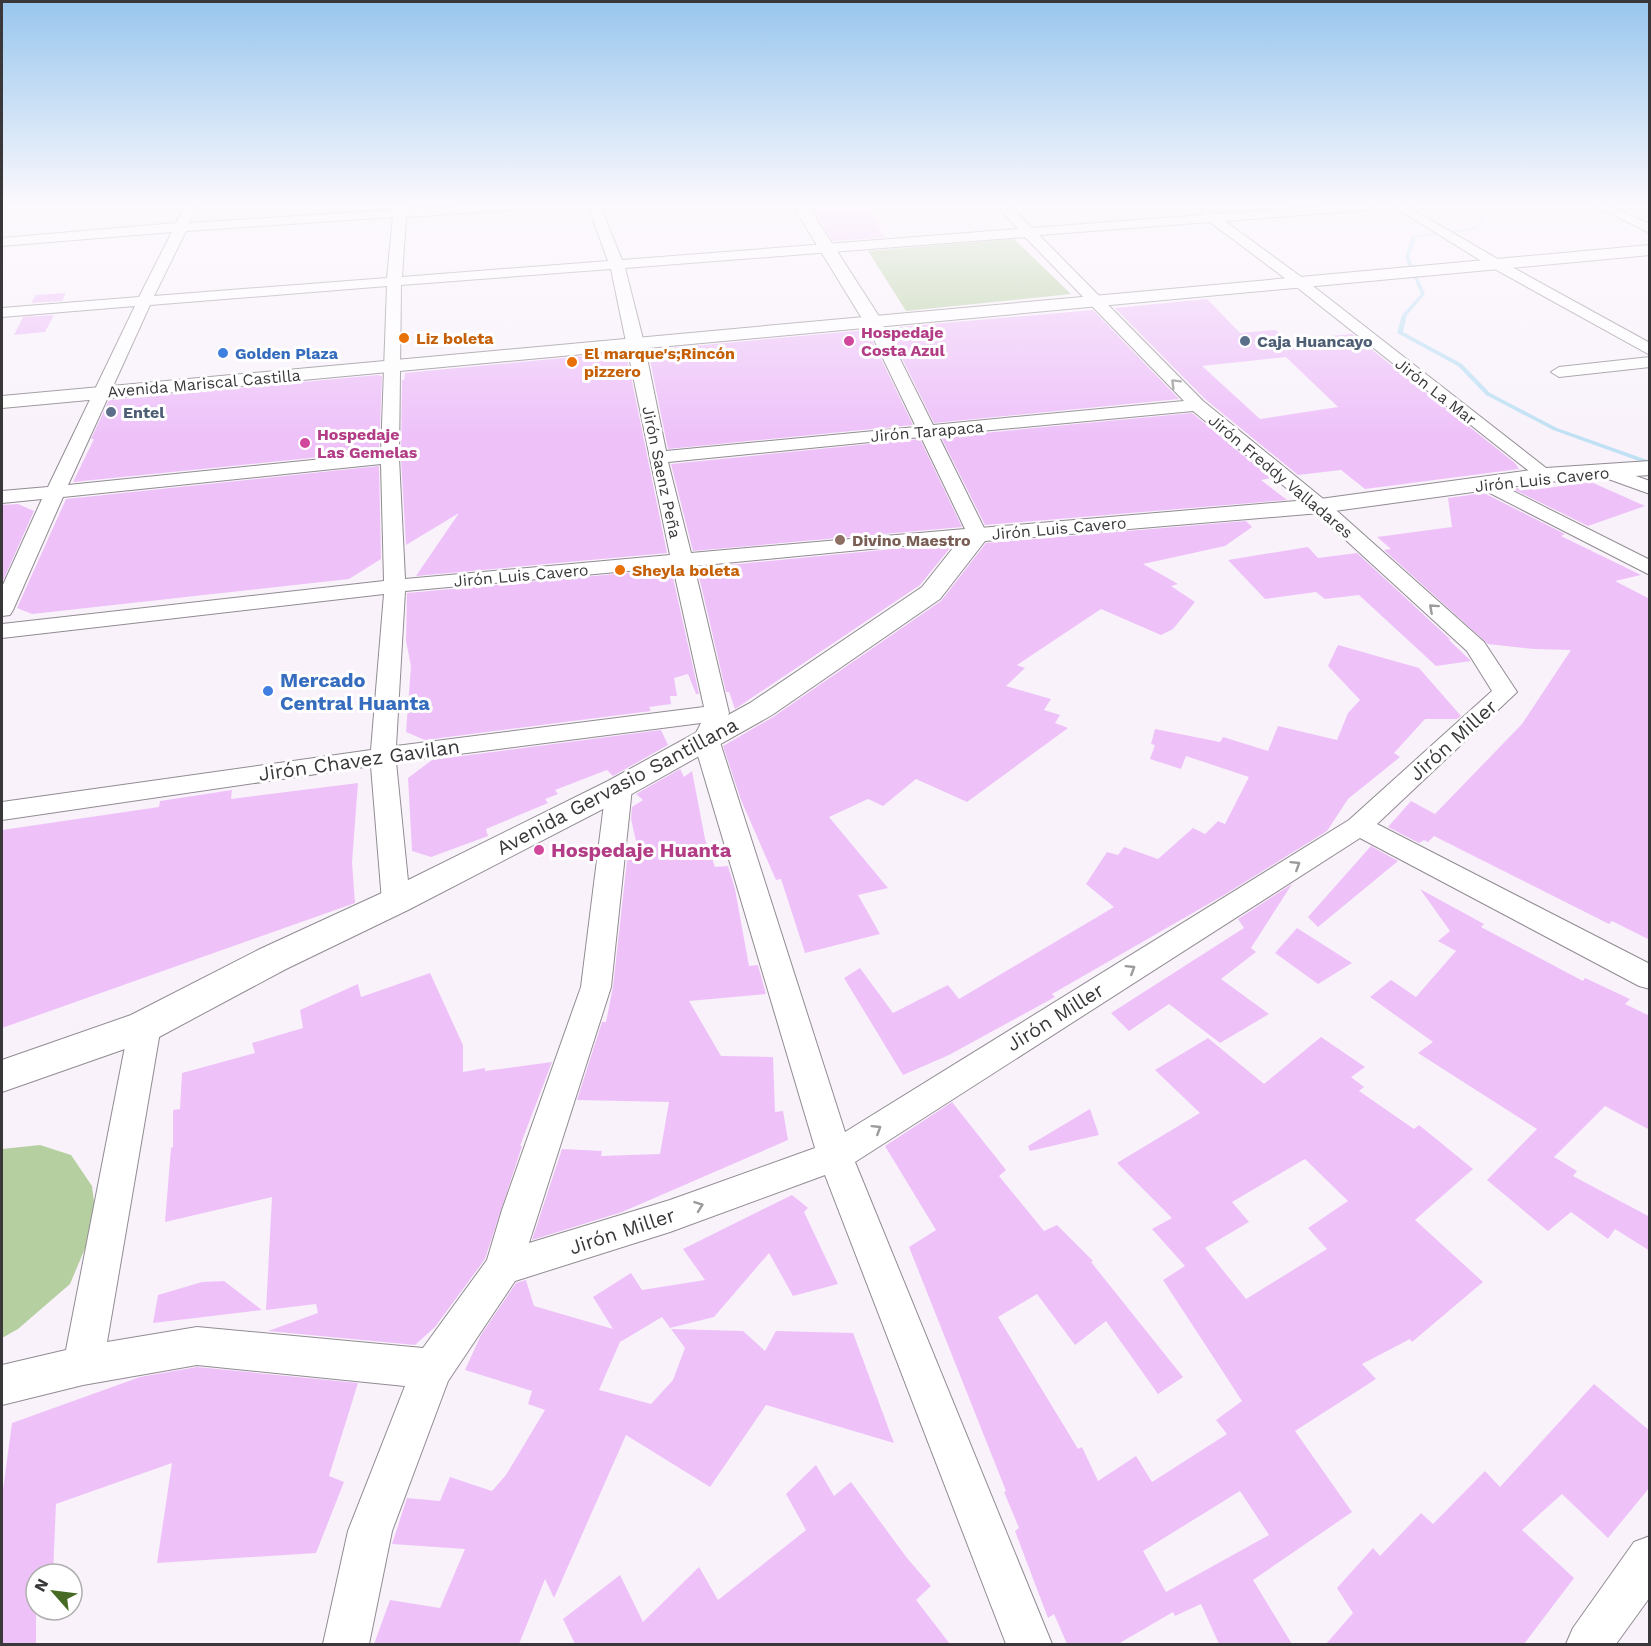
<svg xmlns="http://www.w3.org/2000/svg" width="1651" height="1646" font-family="'Work Sans',sans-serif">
  <rect width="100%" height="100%" fill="#f9f2fb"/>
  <!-- green -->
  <path fill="#b6cfa0" d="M1014 239 1071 294 906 311 868 251Z
    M40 1145 71 1155 92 1186 94 1202 89 1239 70 1284 18 1329 2 1338V1149Z"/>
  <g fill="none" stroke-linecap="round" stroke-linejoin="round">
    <!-- stream -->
    <path fill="#c0e1f4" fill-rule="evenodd" d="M1475 206H1479L1484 224 1473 230 1416 237 1409 257 1425 294 1407 315 1403 332 1462 364 1490 393 1557 428 1650 461V465L1553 430 1486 395 1458 366 1397 333 1402 315 1421 294 1405 257 1412 236 1472 228 1480 224Z"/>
  </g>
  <!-- building -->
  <path fill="#eec2f9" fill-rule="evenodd" d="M811 206H867L885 237 833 241Z
    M66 293 62 301 31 303 36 295Z
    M1207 299 1240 333 1276 330 1286 340 1352 334 1515 463 1519 469 1365 489 1341 470 1298 475 1205 399 1115 308ZM1286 357 1338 407 1260 419 1202 366Z
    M1093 310 1179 399 934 423 887 328Z
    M54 315 45 332 14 335 23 317Z
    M867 330 913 425 668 449 648 350Z
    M626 352 667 553 416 576 459 513 406 545 401 458 402 380H404L405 373Z
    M378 375 382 376 379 451 73 482 94 439H91L109 400Z
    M1192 413 1271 478 1261 480 1287 500 985 525 941 437Z
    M920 439 962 527 693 551 671 464Z
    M379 466 381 559 349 579 32 614 17 608 66 499Z
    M1591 482 1645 506 1588 526 1513 489 1531 486 1533 490Z
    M1484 493 1565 534 1561 536 1641 575 1615 581 1650 599V940L1612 921 1609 924 1434 836 1428 842 1424 840 1419 843 1388 827 1411 801 1435 814 1522 724 1571 650 1534 649 1488 644 1384 550 1391 549 1377 537 1452 527 1448 498Z
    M18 504 34 511 2 583V505Z
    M1246 521 1252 527 1225 546 1143 564 1178 584 1171 586 1195 602 1173 629 1161 635 1101 609 1017 665 1025 668 1006 686 1051 699 1044 710 1060 715 1055 723 1068 728 967 802 916 779 883 806 868 799 829 817 888 888 858 895 880 934 805 953 781 879 776 880 741 800 723 746 773 717 941 601 986 543Z
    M954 543 920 585 735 709 729 692H726L697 568Z
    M1308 547 1318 558 1357 553 1451 640 1448 639 1471 661 1436 666 1359 595 1325 599 1316 592 1265 599 1228 560Z
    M671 569 699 694H696L688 674 674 678 677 696H670L671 704 649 707 651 711 425 740 406 732 411 666 406 641 407 593Z
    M1338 645 1419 668 1461 716 1457 719H1425L1394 753 1400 757 1348 799 1327 831 1224 895 1052 994 1055 997 949 1055 903 1075 844 978 860 968 893 1013 948 985 959 999 1114 907 1086 884 1107 852 1118 855 1124 847 1158 859 1193 828 1205 834 1218 821 1225 824 1249 777 1186 756 1181 769 1150 759 1155 745 1151 744 1155 729 1220 742 1223 737 1268 751 1278 726 1337 740 1348 713 1360 700 1328 666Z
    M661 730 668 745 613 776 607 770 555 790 558 794 545 799 548 803 486 829 488 836 431 857 412 851 408 778 432 760Z
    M680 769 684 777 692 771 705 839 715 867 728 866 735 889 749 966 758 965 766 994 689 1001 721 1056 773 1057 775 1112 783 1111 788 1140 622 1212 532 1240 562 1149 602 1151 601 1156 660 1154 669 1102 577 1100 602 1022H606L613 987 628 851 638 850 631 819 632 807 643 800 636 794Z
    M358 783 352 862 355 903 2 1028V830L159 807 160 801 232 790 231 799Z
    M1371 846 1398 861 1318 927 1308 917Z
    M1292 884 1251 948 1256 952 1221 979 1269 1014 1220 1043 1169 1004 1129 1031 1111 1013 1244 928 1238 919Z
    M1420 889 1484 924 1481 927 1583 981 1585 978 1630 999 1625 1004 1650 1016V1130L1605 1106 1554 1157 1577 1171 1573 1176 1650 1217V1251L1615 1229 1608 1239 1571 1212 1548 1231 1487 1180 1537 1129 1418 1053 1433 1042 1370 997 1391 980 1416 997 1456 951 1438 941 1450 931Z
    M1297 928 1352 963 1318 984 1275 953Z
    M430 973 463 1045V1072L485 1068V1071L552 1062 520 1146H522L485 1259 435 1327 415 1345 268 1331 318 1313 316 1304 266 1310 272 1197 165 1222 171 1148 173 1147V1110L180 1109 182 1073 255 1053 252 1043 303 1028 300 1010 358 984 361 997Z
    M1321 1037 1365 1067 1351 1077 1364 1087 1359 1091 1414 1129 1419 1125 1473 1169 1415 1220 1483 1282 1412 1342 1410 1339 1362 1364 1376 1379 1295 1431 1352 1512 1253 1580 1292 1644H1219L1201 1604 1175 1616 1173 1612 1118 1644H1067L1054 1614 1048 1618 1015 1531 1019 1528 1004 1492 1006 1491 909 1247 936 1230 885 1146 952 1102 1006 1170 999 1176 1044 1231 1057 1225 1093 1261 1091 1262 1183 1377 1158 1394 1106 1321 1075 1345 1037 1294 998 1317 1078 1449 1082 1447 1098 1481 1136 1456 1152 1482 1227 1434 1216 1420 1242 1401 1163 1280 1185 1266 1152 1229 1172 1218 1117 1163 1200 1113 1155 1070 1208 1038 1264 1084ZM1305 1159 1348 1201 1308 1228 1327 1249 1246 1299 1205 1248 1249 1222 1232 1202ZM1240 1491 1269 1535 1166 1592 1143 1551Z
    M1090 1109 1099 1135 1030 1151 1028 1146Z
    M792 1195 808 1208 804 1212 838 1284 793 1296 769 1253 714 1317 670 1328 662 1317 620 1342 599 1390 651 1404 673 1380 685 1348 671 1329 743 1331 765 1351 776 1331 853 1333 894 1443 766 1405 710 1487 626 1435 554 1598 545 1579 519 1644H374L390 1600 440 1608 465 1549 392 1544 407 1498 440 1501 450 1477 492 1491 506 1475 545 1410 528 1404 532 1391 465 1370 481 1335 516 1283 526 1280 534 1306 613 1329 593 1297 631 1273 642 1290 705 1280 683 1249Z
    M224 1281 262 1310 153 1323 158 1295 202 1282Z
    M197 1367 358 1383 329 1476 344 1482 316 1553 157 1563 172 1463 56 1504 53 1574H36V1644H2V1497L12 1423 140 1377Z
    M1594 1384 1650 1431V1487L1608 1538 1562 1494 1522 1530 1574 1578 1524 1644H1326L1353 1613 1337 1588 1373 1548 1380 1556 1421 1513 1433 1524 1485 1471 1500 1487Z
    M816 1465 834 1496 851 1482 907 1558 931 1586 916 1600 950 1644H575L563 1619 620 1575 643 1622 699 1567 718 1600 806 1530 786 1494Z"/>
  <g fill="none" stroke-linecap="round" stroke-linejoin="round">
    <!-- street casing -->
    <g stroke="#918b92" stroke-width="2">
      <path id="street" d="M185 206H197L189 223 393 210 394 206H406V209L457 206H519L513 210 406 217 402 277 608 261 588 206H600L622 260 1018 229 997 206H1010L1032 228 1201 215 1203 211 1207 210 1215 214 1322 206H1374L1368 210 1225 221 1304 279 1555 475 1553 479H1539L1294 285 1210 222 1039 235 1203 401 1327 502 1484 642 1517 692 1377 824 1650 964V989L1639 986 1360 838 855 1162 1052 1644H1006L825 1175 670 1232 515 1281 448 1381 392 1531 369 1644H323L348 1531 405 1386 197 1365 83 1385 2 1405V1365L66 1350 129 1026 134 1017 145 1013 156 1017 161 1026 107 1342 197 1327 423 1348 487 1260 502 1210 581 987 606 788 610 782 619 780 628 782 632 788 611 987 529 1243 670 1200 815 1148 693 739 701 723 396 762 410 901 406 908 396 911 386 908 382 901 371 766 2 820V802L371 750 384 594 2 638V624L384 581 381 464 63 497 13 610 10 615 2 616V587L42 499 2 503V491L48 487 135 306 2 317V308L139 297 172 232 2 246V238L176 223ZM393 217 387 278 154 296 186 231ZM1025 237 1184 401 933 425 881 321 873 316 865 321 916 427 666 451 644 343 625 268ZM611 269 670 555 405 579 399 458 401 285ZM387 286 381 453 68 485 150 305ZM1193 411 1313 510 1467 651 1492 691 1349 820 845 1132 719 739 729 713 694 566 984 538 987 534 938 435ZM921 437 965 529 691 553 668 462ZM673 567 704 707 396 746 405 591Z
        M1393 206H1407L1501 261 1650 343V355L1491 267Z
        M1595 206H1611L1650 224V233Z
        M1650 357V367L1559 377 1551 372 1559 367Z
        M1607 466 1650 481V494L1600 476 1598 472 1600 468Z
        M1487 478 1650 560V575L1480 488 1477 484 1480 480Z
        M1650 1536V1597L1616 1644H1566L1573 1628 1634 1542Z"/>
    </g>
    <!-- secondary casing -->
    <g stroke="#918b92" stroke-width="2">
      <path id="secondary" d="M793 206H808L882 321 880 325H866Z
        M1650 461V475L1546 482 1320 513 985 541 940 599 772 715 630 795 408 910 286 969 159 1037 2 1092V1060L131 1015 260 949 384 892 608 781 750 703 922 587 968 529 1320 499 1546 468Z"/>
    </g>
    <!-- highway casing -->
    <g stroke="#918b92" stroke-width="2">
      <path id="highway" d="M1650 245V255L2 408V396Z"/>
    </g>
    <!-- street -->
    <use href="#street" fill="#fff" fill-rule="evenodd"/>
    <!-- secondary -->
    <use href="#secondary" fill="#fff" fill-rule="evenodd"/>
    <!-- highway -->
    <use href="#highway" fill="#fff" fill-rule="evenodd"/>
  </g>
  <!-- one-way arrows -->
  <defs><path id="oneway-chevron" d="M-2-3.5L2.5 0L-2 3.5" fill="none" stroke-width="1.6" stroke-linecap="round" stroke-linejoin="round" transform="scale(1.5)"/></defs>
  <g stroke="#9c9b9c">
    <use href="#oneway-chevron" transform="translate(1175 383) rotate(-135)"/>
    <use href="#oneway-chevron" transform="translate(1433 608) rotate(-138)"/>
    <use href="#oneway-chevron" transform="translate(1296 865) rotate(-32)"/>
    <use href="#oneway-chevron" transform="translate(1131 969) rotate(-32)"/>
    <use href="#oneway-chevron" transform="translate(877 1129) rotate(-32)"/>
    <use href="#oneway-chevron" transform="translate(699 1206) rotate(-20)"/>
  </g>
  <!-- sky -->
  <linearGradient id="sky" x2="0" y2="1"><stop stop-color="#98c6ed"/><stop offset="0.47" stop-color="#fcf9fd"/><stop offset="1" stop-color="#fcf9fd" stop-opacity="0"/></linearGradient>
  <rect width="1651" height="436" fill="url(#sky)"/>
  <!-- markers -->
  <g fill="#e8710a" stroke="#fff" stroke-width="2">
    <circle cx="404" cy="338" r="6"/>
    <circle cx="572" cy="362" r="6"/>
    <circle cx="620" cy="570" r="6"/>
  </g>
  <g fill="#d1479c" stroke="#fff" stroke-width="2">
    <circle cx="849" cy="341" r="6"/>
    <circle cx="305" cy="443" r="6"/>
    <circle cx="539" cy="850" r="6"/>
  </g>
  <g fill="#5c6f8a" stroke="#fff" stroke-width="2">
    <circle cx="1245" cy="341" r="6"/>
    <circle cx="111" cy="412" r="6"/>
  </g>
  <g fill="#3f7fe0" stroke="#fff" stroke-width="2">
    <circle cx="223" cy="353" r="6"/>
    <circle cx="268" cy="691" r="6"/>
  </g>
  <circle fill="#8d6e63" stroke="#fff" stroke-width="2" cx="840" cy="540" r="6"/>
  <g text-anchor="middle" stroke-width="6" stroke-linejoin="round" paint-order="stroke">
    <!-- far-hotel labels -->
    <g font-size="16" font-weight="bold" fill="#b23c85" stroke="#fff" text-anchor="start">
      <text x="861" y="338">Hospedaje<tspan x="861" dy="18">Costa Azul</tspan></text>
      <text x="317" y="440">Hospedaje<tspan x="317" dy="18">Las Gemelas</tspan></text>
    </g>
    <!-- far-food labels -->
    <g font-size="16" font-weight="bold" fill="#c56008" stroke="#fff" text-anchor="start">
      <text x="416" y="344">Liz boleta</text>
      <text x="584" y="359">El marque's;Rincón<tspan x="584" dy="18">pizzero</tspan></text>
      <text x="632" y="576">Sheyla boleta</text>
    </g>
    <!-- far-service labels -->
    <g font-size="16" font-weight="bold" fill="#4e5e75" stroke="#fff" text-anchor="start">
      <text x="1257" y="347">Caja Huancayo</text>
      <text x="123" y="418">Entel</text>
    </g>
    <!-- far-shop labels -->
    <g font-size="16" font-weight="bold" fill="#366cbe" stroke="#fff" text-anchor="start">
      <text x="235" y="359">Golden Plaza</text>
    </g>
    <!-- far-street labels -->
    <g font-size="16" fill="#39373a" stroke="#fff">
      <text transform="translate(204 383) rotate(-5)" y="6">Avenida Mariscal Castilla</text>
      <text transform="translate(1436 391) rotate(38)" y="6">Jirón La Mar</text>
      <text transform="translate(927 431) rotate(-5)" y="6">Jirón Tarapaca</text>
      <text transform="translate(662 472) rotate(78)" y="6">Jirón Saenz Peña</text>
      <text transform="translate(1281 476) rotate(40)" y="6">Jirón Freddy Valladares</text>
      <text transform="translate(1542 479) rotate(-6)" y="6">Jirón Luis Cavero</text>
      <text transform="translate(1059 528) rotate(-5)" y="6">Jirón Luis Cavero</text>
      <text transform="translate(521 575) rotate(-5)" y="6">Jirón Luis Cavero</text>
    </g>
    <!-- far-education labels -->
    <g font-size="16" font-weight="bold" fill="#785e54" stroke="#fff" text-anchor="start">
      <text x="852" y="546">Divino Maestro</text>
    </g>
    <!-- shop labels -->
    <g font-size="20" font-weight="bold" fill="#366cbe" stroke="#fff" text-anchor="start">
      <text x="280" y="687">Mercado<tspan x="280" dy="23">Central Huanta</tspan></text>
    </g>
    <!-- street labels -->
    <g font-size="20" fill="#39373a" stroke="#fff">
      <text transform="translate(1453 740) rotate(-42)" y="7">Jirón Miller</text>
      <text transform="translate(359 760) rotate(-8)" y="7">Jirón Chavez Gavilan</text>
      <text transform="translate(617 786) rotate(-28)" y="7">Avenida Gervasio Santillana</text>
      <text transform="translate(1055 1017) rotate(-32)" y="7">Jirón Miller</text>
      <text transform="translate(622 1231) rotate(-18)" y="7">Jirón Miller</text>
    </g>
    <!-- hotel labels -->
    <g font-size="20" font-weight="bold" fill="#b23c85" stroke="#fff" text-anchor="start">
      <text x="551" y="857">Hospedaje Huanta</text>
    </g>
  </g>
  <!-- border -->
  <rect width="1651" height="1646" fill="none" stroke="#39373a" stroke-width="6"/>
  <!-- north arrow -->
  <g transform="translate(54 1592) rotate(298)"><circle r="28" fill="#ffffff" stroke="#b0afb0" stroke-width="1.5"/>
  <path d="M0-4.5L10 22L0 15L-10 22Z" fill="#466a23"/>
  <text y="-9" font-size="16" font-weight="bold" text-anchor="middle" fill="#39373a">N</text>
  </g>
</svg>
